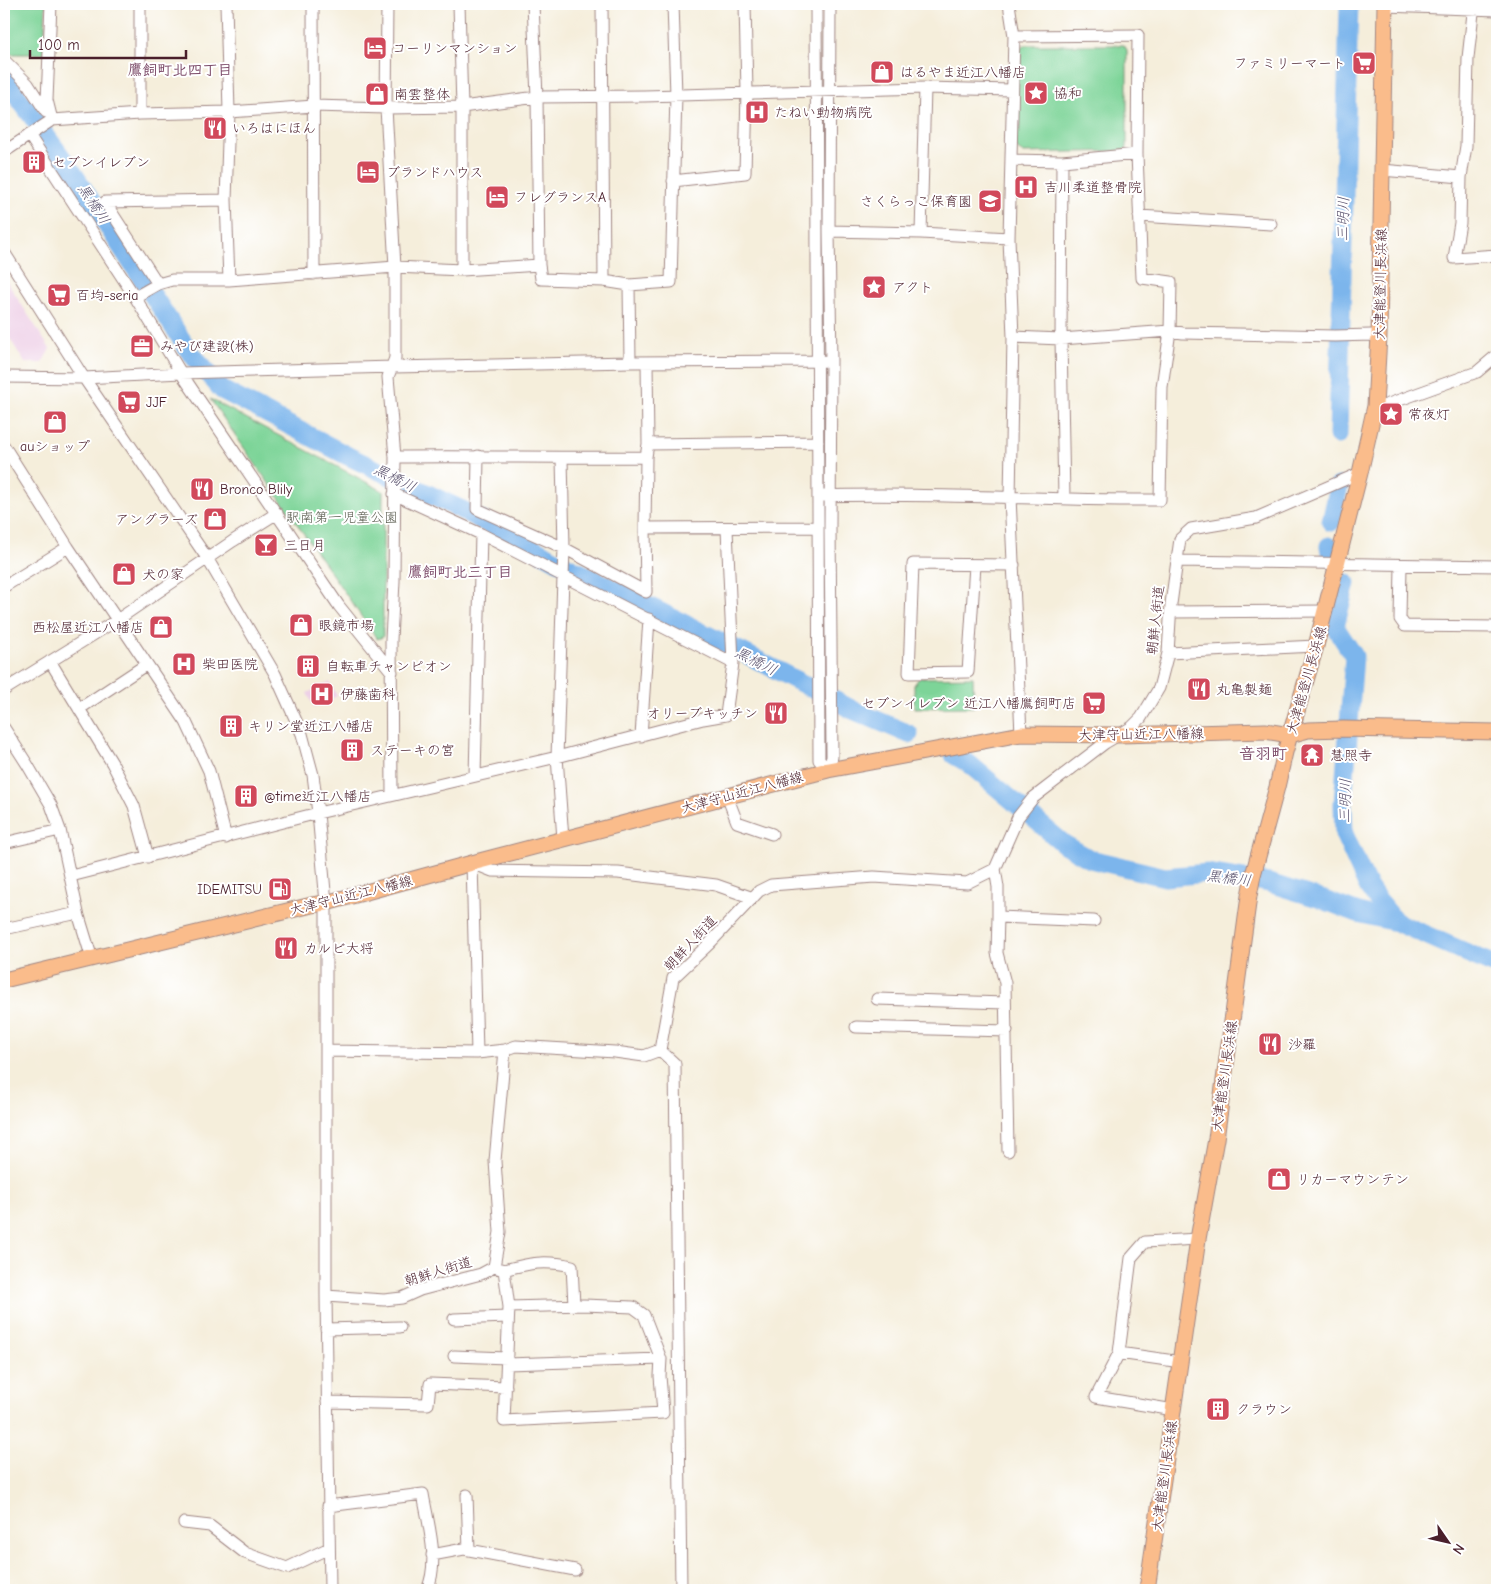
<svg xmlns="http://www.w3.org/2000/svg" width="1501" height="1594" font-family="'Comic Neue','Klee One',sans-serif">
  <rect width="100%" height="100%" fill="#fff"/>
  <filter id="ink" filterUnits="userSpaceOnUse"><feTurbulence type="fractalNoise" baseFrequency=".02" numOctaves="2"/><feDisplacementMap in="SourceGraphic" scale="10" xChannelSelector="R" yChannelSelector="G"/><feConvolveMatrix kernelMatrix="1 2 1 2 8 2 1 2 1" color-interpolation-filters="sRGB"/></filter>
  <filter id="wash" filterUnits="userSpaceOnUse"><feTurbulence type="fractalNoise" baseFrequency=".0096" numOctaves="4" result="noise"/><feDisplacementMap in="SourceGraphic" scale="20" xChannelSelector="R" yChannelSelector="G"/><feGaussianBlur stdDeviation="1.12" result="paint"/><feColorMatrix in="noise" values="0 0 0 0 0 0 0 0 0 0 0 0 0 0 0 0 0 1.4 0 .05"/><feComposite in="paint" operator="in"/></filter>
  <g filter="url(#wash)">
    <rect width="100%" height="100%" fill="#f5eedb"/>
    <!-- built -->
    <path fill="#eed0e7" d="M4 277 50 349 42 363H25L4 329Z
      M330 682 337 696 314 707 307 693Z"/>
    <!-- green -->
    <path fill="#7dd498" stroke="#647a62" d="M4 4H46L44 54H7L4 51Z
      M1025 45H1124L1127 50V148L1121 151 1023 153 1015 147 1016 50Z
      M210 399 383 491V637L377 639Z
      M973 677 974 707 914 708V685L919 678Z"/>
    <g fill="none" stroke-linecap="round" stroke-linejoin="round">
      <!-- river -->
      <path stroke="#7cb5ec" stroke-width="19" d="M4 78 71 170 189 351 222 390 348 456 460 509 571 568 740 651 853 710 909 734
        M1338 435 1349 4
        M1331 522 1339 486
        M1329 546 1331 557
        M1346 583 1335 627 1354 656 1343 804 1344 834 1367 885 1376 898 1396 922
        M954 755 968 763 1064 844 1090 859 1165 877 1208 873 1269 883 1321 899 1358 913 1396 922 1497 966"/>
    </g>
  </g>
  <g filter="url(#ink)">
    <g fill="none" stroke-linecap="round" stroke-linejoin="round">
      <!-- minor casing -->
      <g stroke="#a08683" stroke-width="13">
        <path id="minor" d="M51 4 47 100 52 120
          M140 4V114
          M226 4 229 112 226 200 229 280
          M313 4 314 274
          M387 4 386 108 395 267V358L388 377 395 457 394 581 391 640 392 795
          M459 4 462 107V270
          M533 4 537 97 539 265 541 279 604 281 629 285 671 282 676 95 673 4
          M602 4 604 281
          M816 4 819 760 828 770
          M1009 4 1014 36 1009 238 1013 337 1010 497 1021 734
          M1474 4 1468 58 1466 146 1461 177 1460 223 1454 258 1497 255
          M1385 6 1497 10
          M4 60 28 84 46 112
          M29 135 135 297 181 373 339 606 392 672
          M4 152 52 120 140 114 229 112 314 106 386 108 462 107 537 97 644 96 925 88 1012 90
          M1011 160 1062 161 1137 154
          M1062 161 1061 339 1064 498
          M1382 170 1461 177
          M673 181 745 173 747 92 745 4
          M1139 216 1271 224
          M829 231 921 233 1009 238
          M921 233 925 88
          M4 252 84 378 207 558 275 674 302 734 313 775 318 813 326 903V1296L330 1590
          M158 284 105 202 226 200
          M629 285 630 362
          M135 297 158 284 172 280H229L395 267 462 270 539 265
          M1013 337 1061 339 1170 331 1183 333 1335 336 1371 335 1379 336
          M4 377 84 378 181 373 393 367 630 362 831 361
          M1375 406H1383L1477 372 1497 355
          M648 444 818 442
          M4 446 68 547 186 722 209 771 226 838
          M478 456 477 509 564 548 646 592 645 528 646 457 648 444 647 362
          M395 457C479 456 562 458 646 457
          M562 458 564 548 557 757 563 839
          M394 494 481 534 733 663
          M818 496C932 492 1046 501 1160 500L1162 387 1170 331 1171 282 1142 278 1137 154 1138 35 1014 36
          M645 528 818 527
          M1177 561 1497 566
          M975 565 968 672 909 673 913 564 1014 565
          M1401 565 1400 619 1405 626 1497 627
          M5 586 68 547
          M1170 612 1325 611
          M1168 653 1316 646
          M50 661 112 763 134 806 148 857
          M4 690 117 620 233 541 277 513
          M79 709 147 664
          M4 728 27 764 51 805 60 830 78 913 92 959
          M641 736 649 619
          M828 770 832 757 830 528 831 361 829 231 830 4
          M475 776 481 534
          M727 796 737 822 772 834
          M4 843 60 830
          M995 869 998 887V917
          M71 876 318 813 557 757 703 719 726 715 733 663 727 529
          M4 929 78 913
          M877 999 1005 1003
          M856 1027 1007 1031
          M660 1050 675 1064 681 1590
          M326 1051 477 1053 505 1050
          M477 1053 472 863 492 871 618 873 716 885 753 898
          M1008 1151 1005 983 997 953 998 917 1094 921
          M494 1267 504 1270 509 1307 504 1421 663 1413 660 1376 661 1359 644 1315 633 1307 584 1305 509 1307
          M504 1270C530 1263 544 1260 572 1266L574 1305
          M326 1296 384 1300 402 1298 420 1290 481 1274 494 1267 500 1232 495 1161 505 1050 516 1046 615 1052 644 1056 660 1050 673 978 709 944 759 891 771 885 874 877 967 883 995 869 1018 817 1033 798 1105 743 1132 727 1141 718 1159 688 1168 653 1171 604 1180 539 1191 529 1256 518 1360 473
          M454 1319 508 1317
          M326 1329 400 1327
          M1119 1353 1181 1362
          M454 1356 507 1358
          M507 1364 661 1359
          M327 1402 428 1404 430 1384 506 1387
          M1174 1410 1096 1397 1119 1353 1131 1258 1145 1242 1198 1239
          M467 1495 469 1550
          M328 1506 423 1494C428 1524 440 1561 427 1590
          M184 1523 210 1526 245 1553 287 1568 329 1548
          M432 1555 464 1549 575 1570"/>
      </g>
      <!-- major casing -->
      <g stroke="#a08683" stroke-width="17">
        <path id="major" d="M4 980 312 905 326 903 472 863 828 770 1021 734 1120 735 1265 731 1290 735 1308 730 1343 729 1497 732
          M1147 1590 1198 1239 1216 1139 1249 896 1253 875 1277 787 1285 752 1316 646 1360 473 1375 406 1379 336 1385 4"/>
      </g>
      <!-- minor -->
      <use href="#minor" stroke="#fff" stroke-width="11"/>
      <!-- major -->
      <use href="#major" stroke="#fabc8b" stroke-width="15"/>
    </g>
  </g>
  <!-- icons -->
  <defs>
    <g id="hotel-square" transform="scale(1.25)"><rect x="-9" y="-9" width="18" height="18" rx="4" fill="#d1495b" stroke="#fff"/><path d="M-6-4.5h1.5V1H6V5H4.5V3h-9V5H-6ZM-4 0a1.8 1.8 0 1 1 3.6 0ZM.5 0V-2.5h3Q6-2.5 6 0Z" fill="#fff"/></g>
    <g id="supermarket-square" transform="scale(1.25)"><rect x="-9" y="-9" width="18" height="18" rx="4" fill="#d1495b" stroke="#fff"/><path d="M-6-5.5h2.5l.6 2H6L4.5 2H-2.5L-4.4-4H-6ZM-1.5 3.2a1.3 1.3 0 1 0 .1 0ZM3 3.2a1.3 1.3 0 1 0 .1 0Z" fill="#fff"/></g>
    <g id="shop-square" transform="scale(1.25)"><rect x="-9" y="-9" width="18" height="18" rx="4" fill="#d1495b" stroke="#fff"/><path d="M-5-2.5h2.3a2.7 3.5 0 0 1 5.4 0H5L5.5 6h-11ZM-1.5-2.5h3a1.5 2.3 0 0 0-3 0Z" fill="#fff"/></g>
    <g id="sight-square" transform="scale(1.25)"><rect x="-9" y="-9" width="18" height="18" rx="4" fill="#d1495b" stroke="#fff"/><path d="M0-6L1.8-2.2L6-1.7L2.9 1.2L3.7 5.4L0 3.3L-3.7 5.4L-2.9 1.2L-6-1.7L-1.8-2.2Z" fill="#fff"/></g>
    <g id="hospital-square" transform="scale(1.25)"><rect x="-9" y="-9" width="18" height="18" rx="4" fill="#d1495b" stroke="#fff"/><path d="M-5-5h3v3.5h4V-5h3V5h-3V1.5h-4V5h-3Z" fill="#fff"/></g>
    <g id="restaurant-square" transform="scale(1.25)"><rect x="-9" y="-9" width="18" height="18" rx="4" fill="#d1495b" stroke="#fff"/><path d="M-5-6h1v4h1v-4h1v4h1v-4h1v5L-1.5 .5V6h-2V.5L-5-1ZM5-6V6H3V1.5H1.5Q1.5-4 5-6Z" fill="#fff"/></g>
    <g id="building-square" transform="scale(1.25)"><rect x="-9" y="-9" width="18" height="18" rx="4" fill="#d1495b" stroke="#fff"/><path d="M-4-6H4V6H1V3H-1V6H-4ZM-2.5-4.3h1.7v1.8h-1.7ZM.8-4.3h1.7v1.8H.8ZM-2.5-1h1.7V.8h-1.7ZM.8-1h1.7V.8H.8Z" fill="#fff"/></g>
    <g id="school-square" transform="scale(1.25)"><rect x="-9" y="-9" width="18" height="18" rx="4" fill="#d1495b" stroke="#fff"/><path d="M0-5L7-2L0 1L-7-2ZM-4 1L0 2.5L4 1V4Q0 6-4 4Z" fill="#fff"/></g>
    <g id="office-square" transform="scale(1.25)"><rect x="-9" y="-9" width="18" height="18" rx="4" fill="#d1495b" stroke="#fff"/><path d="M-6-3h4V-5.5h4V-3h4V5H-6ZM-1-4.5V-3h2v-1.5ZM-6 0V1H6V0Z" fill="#fff"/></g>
    <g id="bar-square" transform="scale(1.25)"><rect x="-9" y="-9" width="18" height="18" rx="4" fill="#d1495b" stroke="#fff"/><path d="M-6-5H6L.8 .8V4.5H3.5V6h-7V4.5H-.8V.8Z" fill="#fff"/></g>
    <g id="temple-square" transform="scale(1.25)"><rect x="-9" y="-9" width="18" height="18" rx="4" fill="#d1495b" stroke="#fff"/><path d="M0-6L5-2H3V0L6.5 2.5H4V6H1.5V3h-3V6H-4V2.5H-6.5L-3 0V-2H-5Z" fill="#fff"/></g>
    <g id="fuel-square" transform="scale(1.25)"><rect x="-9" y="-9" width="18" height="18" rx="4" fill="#d1495b" stroke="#fff"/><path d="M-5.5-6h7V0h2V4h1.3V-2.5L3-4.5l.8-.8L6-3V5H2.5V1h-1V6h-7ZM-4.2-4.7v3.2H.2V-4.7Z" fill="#fff"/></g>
  </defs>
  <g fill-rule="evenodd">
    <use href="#hotel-square" x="375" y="48"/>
    <use href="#supermarket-square" x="1364" y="63"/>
    <use href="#shop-square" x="882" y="72"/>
    <use href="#sight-square" x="1036" y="93"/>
    <use href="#shop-square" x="377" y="94"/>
    <use href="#hospital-square" x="757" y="112"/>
    <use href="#restaurant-square" x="215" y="128"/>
    <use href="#building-square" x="34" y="162"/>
    <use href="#hotel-square" x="368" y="172"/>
    <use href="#hospital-square" x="1026" y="187"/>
    <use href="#hotel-square" x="497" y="197"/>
    <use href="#school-square" x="990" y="201"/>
    <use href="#sight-square" x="874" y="287"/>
    <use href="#supermarket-square" x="59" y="295"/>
    <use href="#office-square" x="142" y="346"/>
    <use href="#supermarket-square" x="129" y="402"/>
    <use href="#sight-square" x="1391" y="414"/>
    <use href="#shop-square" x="55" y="422"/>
    <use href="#restaurant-square" x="202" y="489"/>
    <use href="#shop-square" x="215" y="519"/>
    <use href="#bar-square" x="266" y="545"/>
    <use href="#shop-square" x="124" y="574"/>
    <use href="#shop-square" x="301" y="625"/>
    <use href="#shop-square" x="161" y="627"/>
    <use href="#hospital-square" x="184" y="664"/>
    <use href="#building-square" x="308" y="666"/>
    <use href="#restaurant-square" x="1199" y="689"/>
    <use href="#hospital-square" x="322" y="694"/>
    <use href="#supermarket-square" x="1094" y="703"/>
    <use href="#restaurant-square" x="776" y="713"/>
    <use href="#building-square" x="231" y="726"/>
    <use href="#building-square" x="352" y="750"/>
    <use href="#temple-square" x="1312" y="755"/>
    <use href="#building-square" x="246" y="796"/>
    <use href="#fuel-square" x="280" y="889"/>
    <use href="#restaurant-square" x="286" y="948"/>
    <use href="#restaurant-square" x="1270" y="1044"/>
    <use href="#shop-square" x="1279" y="1179"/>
    <use href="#building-square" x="1218" y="1409"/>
  </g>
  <g text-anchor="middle" stroke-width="4" stroke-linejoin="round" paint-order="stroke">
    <!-- poi labels -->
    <g font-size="14" fill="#4a1f2b" stroke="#fff" text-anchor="start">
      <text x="392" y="53">コーリンマンション</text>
      <text x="1346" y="68" text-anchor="end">ファミリーマート</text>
      <text x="900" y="77">はるやま近江八幡店</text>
      <text x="1054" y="98">協和</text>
      <text x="394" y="99">南雲整体</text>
      <text x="774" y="117">たねい動物病院</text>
      <text x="232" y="133">いろはにほん</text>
      <text x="52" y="167">セブンイレブン</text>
      <text x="386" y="177">ブランドハウス</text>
      <text x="1044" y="192">吉川柔道整骨院</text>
      <text x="514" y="202">フレグランスA</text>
      <text x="972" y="206" text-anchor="end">さくらっこ保育園</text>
      <text x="892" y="292">アクト</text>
      <text x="76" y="300">百均-seria</text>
      <text x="160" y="351">みやび建設(株)</text>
      <text x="146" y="407">JJF</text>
      <text x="1408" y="419">常夜灯</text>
      <text x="55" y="451" text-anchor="middle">auショップ</text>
      <text x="220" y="494">Bronco Blily</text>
      <text x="198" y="524" text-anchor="end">アングラーズ</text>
      <text x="284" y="550">三日月</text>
      <text x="142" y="579">犬の家</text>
      <text x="318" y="630">眼鏡市場</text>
      <text x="144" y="632" text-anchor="end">西松屋近江八幡店</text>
      <text x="202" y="669">柴田医院</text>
      <text x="326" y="671">自転車チャンピオン</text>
      <text x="1216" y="694">丸亀製麺</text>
      <text x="340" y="699">伊藤歯科</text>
      <text x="1076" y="708" text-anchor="end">セブンイレブン 近江八幡鷹飼町店</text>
      <text x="758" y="718" text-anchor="end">オリーブキッチン</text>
      <text x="248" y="731">キリン堂近江八幡店</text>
      <text x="370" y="755">ステーキの宮</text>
      <text x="1330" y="760">慧照寺</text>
      <text x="264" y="801">@time近江八幡店</text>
      <text x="262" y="894" text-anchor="end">IDEMITSU</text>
      <text x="304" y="953">カルビ大将</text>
      <text x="1288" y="1049">沙羅</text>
      <text x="1296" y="1184">リカーマウンテン</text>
      <text x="1236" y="1414">クラウン</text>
    </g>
    <!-- street labels -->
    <g font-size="14" fill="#4a1f2b" stroke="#fff">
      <text transform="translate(1380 284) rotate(-89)" y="5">大津能登川長浜線</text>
      <text transform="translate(1155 620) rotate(-84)" y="5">朝鮮人街道</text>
      <text transform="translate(1306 680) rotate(-74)" y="5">大津能登川長浜線</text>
      <text transform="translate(1141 734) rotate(-1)" y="5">大津守山近江八幡線</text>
      <text transform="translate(742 792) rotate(-15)" y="5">大津守山近江八幡線</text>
      <text transform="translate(351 895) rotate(-14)" y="5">大津守山近江八幡線</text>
      <text transform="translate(690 943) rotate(-47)" y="5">朝鮮人街道</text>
      <text transform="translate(1224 1076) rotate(-82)" y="5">大津能登川長浜線</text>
      <text transform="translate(438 1271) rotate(-17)" y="5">朝鮮人街道</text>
      <text transform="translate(1164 1476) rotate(-82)" y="5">大津能登川長浜線</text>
    </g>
    <!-- park labels -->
    <g font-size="14" fill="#5c5e51" stroke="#fff">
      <text x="342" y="522">駅南第一児童公園</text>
    </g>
    <!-- neighbourhood labels -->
    <g font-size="15" font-weight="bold" fill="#7d4c6a" stroke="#fff">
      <text x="180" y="75">鷹飼町北四丁目</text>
      <text x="460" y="577">鷹飼町北三丁目</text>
    </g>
    <!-- water labels -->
    <g font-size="15" font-style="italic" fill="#5c546f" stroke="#fff">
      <text transform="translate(94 204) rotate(57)" y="5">黒橋川</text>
      <text transform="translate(1343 219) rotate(-89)" y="5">三明川</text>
      <text transform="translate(395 478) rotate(27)" y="5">黒橋川</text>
      <text transform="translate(756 661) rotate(27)" y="5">黒橋川</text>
      <text transform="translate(1345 801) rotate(-89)" y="5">三明川</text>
      <text transform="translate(1229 878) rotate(7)" y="5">黒橋川</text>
    </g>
    <!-- quarter labels -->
    <g font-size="16" font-weight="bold" fill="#7d4c6a" stroke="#fff">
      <text x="1263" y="759">音羽町</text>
    </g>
  </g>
  <!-- margin -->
  <rect width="1501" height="1594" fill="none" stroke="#fff" stroke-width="20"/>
  <!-- north arrow -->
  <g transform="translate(1448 1542) rotate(124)" stroke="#ffffff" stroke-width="4" paint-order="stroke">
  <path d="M0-4L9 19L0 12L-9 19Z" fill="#4a1f2b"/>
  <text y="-8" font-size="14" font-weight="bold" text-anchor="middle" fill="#4a1f2b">N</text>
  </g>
  <!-- scale -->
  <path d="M30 50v8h156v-8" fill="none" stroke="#4a1f2b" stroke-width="2.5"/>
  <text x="38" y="50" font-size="15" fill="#4a1f2b" stroke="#ffffff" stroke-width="4" paint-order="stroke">100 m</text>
</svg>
